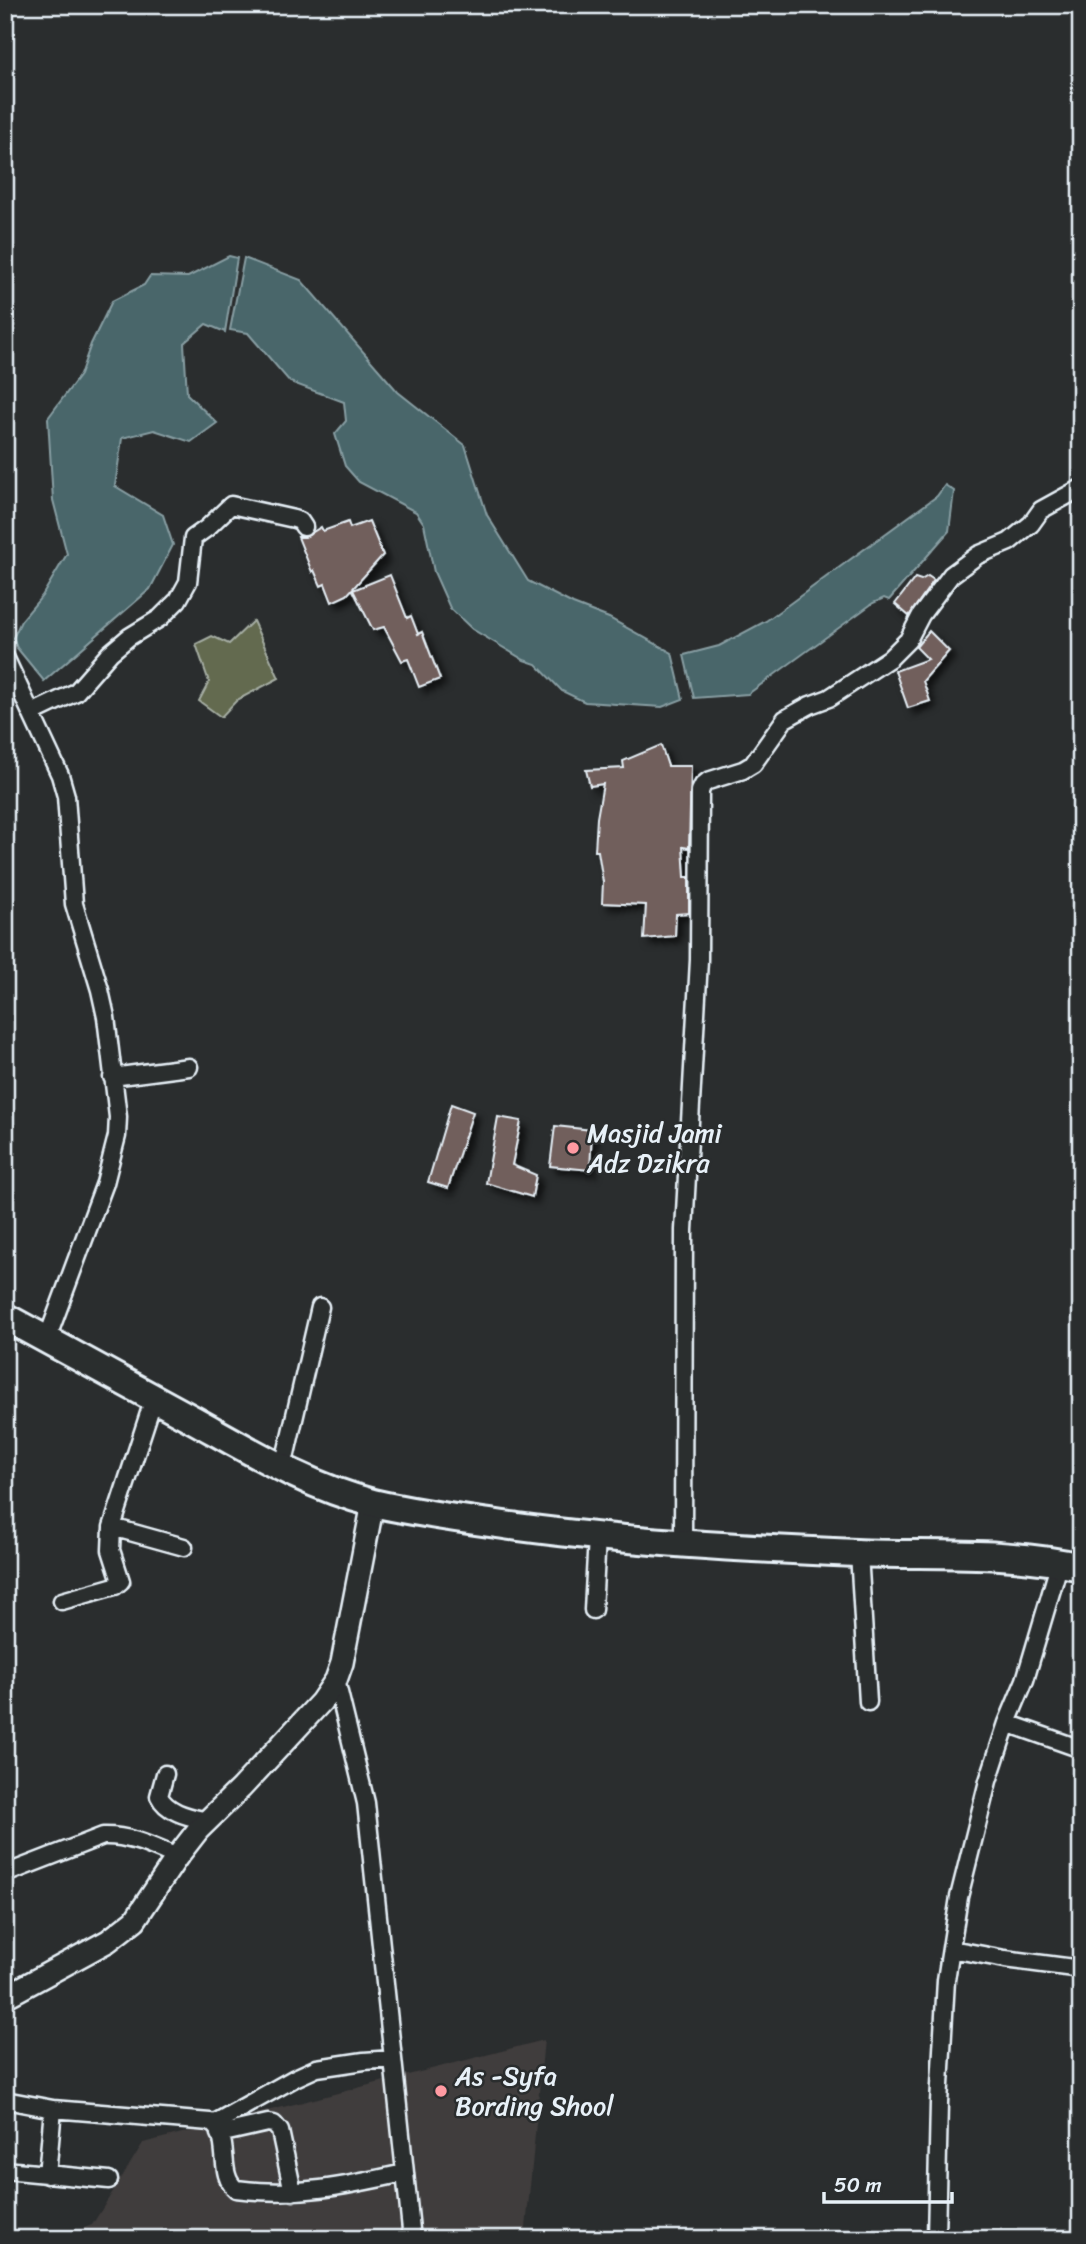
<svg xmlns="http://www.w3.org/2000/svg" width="1086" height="2244" font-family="Sriracha,sans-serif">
  <defs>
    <filter id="shadow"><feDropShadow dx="6" dy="6" stdDeviation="3.5" flood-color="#0009"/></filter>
  </defs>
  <rect width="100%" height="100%" fill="#2a2d2e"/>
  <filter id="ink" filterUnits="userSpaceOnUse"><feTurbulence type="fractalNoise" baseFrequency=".0143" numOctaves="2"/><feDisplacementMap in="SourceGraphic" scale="14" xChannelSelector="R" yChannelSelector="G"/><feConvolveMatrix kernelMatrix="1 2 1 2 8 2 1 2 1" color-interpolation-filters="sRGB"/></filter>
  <g filter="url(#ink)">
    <!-- built -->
    <path fill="#3f3c3c" d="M544 2040 525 2239H54L92 2225 143 2143Z"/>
    <!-- green -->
    <path fill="#636a50" stroke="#a6aea4" stroke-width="2" d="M253 621 279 678 237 700 221 717 199 701 209 682 196 644 212 636 229 644Z"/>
    <!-- water -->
    <path fill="#48666a" stroke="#889ea3" stroke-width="2" d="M229 256 237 258 225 332 206 324 184 343 187 394 217 423 191 442 154 430 122 438 115 486 163 515 173 545 150 589 44 681 17 648 13 638 21 621 42 596 67 554 53 500 48 418 80 375 91 344 112 301 144 285 150 276 188 277Z
      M244 258 301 280 398 392 465 445 487 515 528 581 573 604 609 618 672 653 683 699 662 707 585 702 562 691 536 664 524 660 472 629 450 608 434 572 424 524 416 512 359 482 345 466 335 434 346 421 344 402 290 382 248 333 230 330Z
      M945 485 954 491 949 531 889 600 884 598 873 603 748 694 694 698 684 655 719 646 766 621 937 496Z"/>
    <!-- building -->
    <path fill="#715e5b" stroke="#e8f1f8" stroke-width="2" filter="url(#shadow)" d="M369 521 383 555 347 595 332 602 325 584 321 586 314 570 312 572 298 537H305L321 527 323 531 348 522 350 528Z
      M390 575 407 618 411 616 418 634 422 632 440 679 419 687 408 659 402 661 384 627 373 630 353 590Z
      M928 576 934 580 909 616 895 604 915 578 921 580Z
      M929 631 949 651 923 681 930 701 908 708 895 671 928 659 916 647Z
      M661 745 668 766H691L689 848 683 847 685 877H689V913L676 914 675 936 644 939 646 905 602 903 603 882 598 851H595L597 818 603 784 590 786 586 770 624 768 623 761Z
      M451 1104 473 1112 448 1188 428 1182Z
      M498 1117 521 1121 512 1165 536 1175 532 1197 486 1183Z
      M555 1126 592 1130 590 1170 550 1166Z"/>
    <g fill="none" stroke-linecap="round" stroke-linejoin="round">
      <!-- minor casing -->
      <g stroke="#e8f1f8" stroke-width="21">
        <path id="minor" d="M5 657 60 775 66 796 74 904 100 990 106 1017 118 1117 117 1136 105 1183 47 1339
          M32 713 76 692 110 653 129 637 160 618 178 600 188 582 193 538 207 528 231 505 294 519 300 521 304 527
          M112 1077 189 1067
          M283 1467 320 1307
          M112 1527 184 1547
          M683 1545 684 1230 699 960 700 791 703 785 708 781 743 770 753 764 785 719 810 705 829 698 890 658 908 640 921 615 951 575 978 555 1009 542 1031 524 1041 510 1081 488
          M859 1553 868 1702
          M62 1601 115 1586 121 1581 111 1550 112 1527 154 1398
          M593 1610 597 1537
          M336 1680 366 1803 412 2239
          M1007 1723 1081 1749
          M165 1774 159 1796C167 1813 190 1817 207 1821
          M5 1874 103 1836C130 1835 153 1847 177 1857
          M951 1949 1005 1959 1081 1969
          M5 2100 53 2109 210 2122C233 2135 216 2174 236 2189 296 2197 346 2186 404 2173
          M213 2124 295 2078 317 2068 364 2061 393 2059
          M219 2134 268 2123 274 2124 280 2131 293 2192
          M5 2170 109 2180
          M47 2175 53 2109
          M936 2239 939 2103 946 1980 959 1897 988 1781 1007 1723 1025 1680 1060 1562"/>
      </g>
      <!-- tertiary casing -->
      <g stroke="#e8f1f8" stroke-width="26">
        <path id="tertiary" d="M5 1997 108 1941 135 1920 177 1857 198 1830 241 1788 321 1702 336 1680 342 1663 373 1503"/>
      </g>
      <!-- primary casing -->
      <g stroke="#e8f1f8" stroke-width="32">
        <path id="primary" d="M5 1317C68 1351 131 1385 194 1420 250 1451 309 1487 373 1503 420 1514 469 1520 518 1527 630 1542 742 1548 856 1553 931 1556 1006 1550 1081 1567"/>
      </g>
      <!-- minor -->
      <use href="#minor" stroke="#2a2d2e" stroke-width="16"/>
      <!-- tertiary -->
      <use href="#tertiary" stroke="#2a2d2e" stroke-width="21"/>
      <!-- primary -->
      <use href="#primary" stroke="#2a2d2e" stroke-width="26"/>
    </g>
  </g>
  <!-- markers -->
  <g fill="#ff9aa2" stroke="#2a2d2e" stroke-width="2.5">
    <circle cx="573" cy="1148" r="7"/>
    <circle cx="441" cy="2091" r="7"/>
  </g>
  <g text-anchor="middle" stroke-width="5" stroke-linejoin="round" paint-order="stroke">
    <!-- poi labels -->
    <g font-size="26" fill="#e8f1f8" stroke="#2a2d2e" text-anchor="start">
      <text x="587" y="1142">Masjid Jami<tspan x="587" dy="30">Adz Dzikra</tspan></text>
      <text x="455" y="2085">As -Syfa<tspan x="455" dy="30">Bording Shool</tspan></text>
    </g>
  </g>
  <!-- margin -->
  <rect width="1086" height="2244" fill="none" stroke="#2a2d2e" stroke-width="28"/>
  <rect x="14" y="14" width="1058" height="2216" fill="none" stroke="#e8f1f8" stroke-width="2.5" filter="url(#ink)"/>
  <!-- scale -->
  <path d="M824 2192v10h128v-10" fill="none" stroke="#e8f1f8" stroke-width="3.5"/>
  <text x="834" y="2192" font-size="21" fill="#e8f1f8" stroke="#2a2d2e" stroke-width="5" paint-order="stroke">50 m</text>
</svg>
